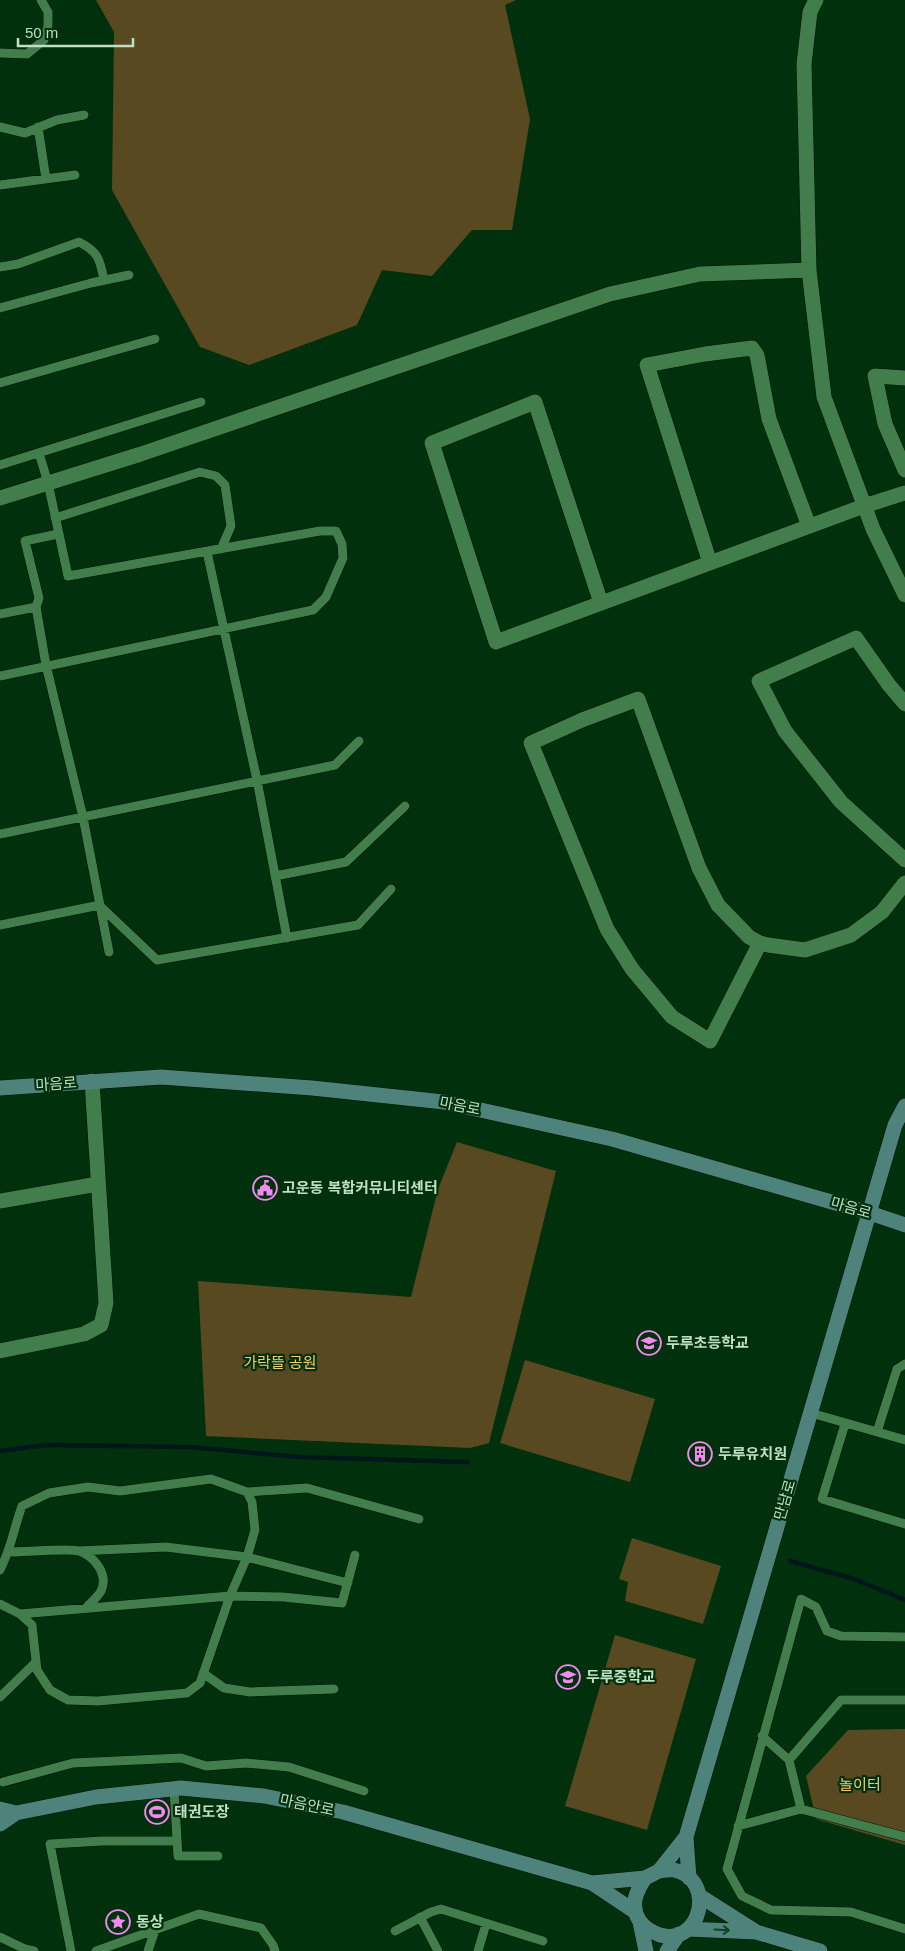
<svg xmlns="http://www.w3.org/2000/svg" width="905" height="1951" font-family="Helvetica,'Noto Sans KR',sans-serif">
  <rect width="100%" height="100%" fill="#00300c"/>
  <!-- green -->
  <path fill="#594920" d="M96 0H516L505 5 530 119 512 230H472L432 276 382 270 357 325 249 365 200 347 112 190 114 32Z
    M457 1142 556 1171 489 1443 470 1448 206 1436 198 1281 411 1297 438 1189Z
    M525 1360 655 1399 630 1482 500 1443Z
    M632 1538 721 1566 703 1624 625 1601 628 1582 619 1579Z
    M615 1635 696 1659 647 1830 565 1806Z
    M905 1729V1845L816 1819 806 1776 848 1730Z"/>
  <g fill="none" stroke-linecap="round" stroke-linejoin="round">
    <!-- stream -->
    <path stroke="#00161a" stroke-width="4.5" d="M0 1451 45 1445 189 1447 299 1457 468 1462
      M790 1561 854 1579 905 1600"/>
    <!-- lane casing -->
    <g stroke="#031405" stroke-width="10">
      <path id="lane" d="M0 53 27 54 44 40 48 26V12L41 0
        M0 127 25 133 57 120 84 115
        M38 127 46 179
        M0 185 75 175
        M0 267 18 264 79 242C99 252 100 260 104 280
        M0 308 91 283 129 275
        M0 383 155 339
        M0 465 201 402
        M55 518 200 472 216 476 225 485 231 526 221 549
        M58 534 25 541 39 598 36 607 46 665 83 817 109 952
        M207 552 257 780 287 938
        M0 614 36 607
        M0 676 313 610 326 597 343 558 342 544 336 531H320L68 576 48 483 39 453
        M0 834 335 765 359 741
        M275 876 346 862 405 806
        M100 906 157 960 358 925 391 889
        M0 925 100 905
        M811 1413 905 1440
        M845 1424 822 1499 905 1524
        M877 1432 897 1369 905 1364
        M78 1551 166 1547 247 1557 348 1583
        M9 1552C23 1552 69 1548 79 1551 94 1556 109 1574 101 1591 98 1597 90 1603 86 1608
        M0 1570C11 1549 14 1528 22 1506L49 1493 88 1487 120 1491 211 1479 247 1492 307 1488 419 1519
        M0 1604 20 1614 32 1625 37 1670 50 1690 68 1700 98 1701 187 1693 200 1683 230 1596 247 1557 255 1530 252 1502 247 1492
        M20 1614 230 1596 283 1597 342 1603 355 1555
        M905 1637 841 1636 827 1631 816 1607 801 1599 727 1869 742 1896 771 1910 851 1912 905 1929
        M203 1673 224 1688 250 1692 334 1689
        M0 1697 36 1662
        M762 1736 789 1760 801 1809
        M789 1760 841 1700H905
        M3 1782 73 1763 181 1758 206 1766 246 1763 289 1767 364 1791
        M174 1789 178 1856H218
        M738 1826 801 1809 905 1837
        M420 1917 438 1951
        M395 1931 431 1912 441 1909 543 1941
        M0 1937 25 1949 34 1951
        M71 1951 50 1844 103 1841H177
        M96 1951 199 1914 261 1928 273 1945 275 1951
        M148 1951 155 1930
        M478 1951 486 1924"/>
    </g>
    <!-- street casing -->
    <g stroke="#031405" stroke-width="16">
      <path id="street" d="M809 270 804 64 810 12 816 0
        M905 378 875 376 885 424 905 470
        M0 498 141 454 610 294 700 274 809 270 824 397 873 529 905 595
        M710 563 647 365 705 354 752 348 757 355 769 419 809 526
        M601 603 535 402 432 443 496 642 864 506 905 493
        M905 704 889 685 856 638 759 681 785 731 841 802 905 860
        M760 943 710 1041 672 1017 632 969 607 929 531 743 582 720 638 699 699 868 718 905 749 937 760 943 768 945 805 950 851 935 882 912 905 883
        M0 1201 98 1184
        M0 1351 84 1334 101 1325 106 1303 92 1081"/>
    </g>
    <!-- secondary casing -->
    <g stroke="#031405" stroke-width="16">
      <path id="secondary" d="M0 1088 161 1077 312 1088 444 1102 612 1139 870 1213 905 1225
        M0 1809 16 1813 96 1797 181 1788 264 1796 343 1812 592 1883 634 1911
        M0 1824 16 1813
        M645 1878C636 1892 630 1905 639 1920 644 1928 652 1932 660 1935 701 1947 717 1879 674 1870 669 1869 663 1871 659 1871
        M689 1878 686 1837 895 1125 905 1106
        M592 1883 645 1878 659 1871 686 1837
        M700 1896 755 1931
        M640 1922 646 1951
        M688 1929 756 1932 820 1951
        M667 1951 679 1934"/>
    </g>
    <!-- lane -->
    <use href="#lane" stroke="#417e4b" stroke-width="9"/>
    <!-- street -->
    <use href="#street" stroke="#417e4b" stroke-width="15"/>
    <!-- secondary -->
    <use href="#secondary" stroke="#4e837c" stroke-width="15"/>
  </g>
  <!-- one-way arrows -->
  <defs><path id="oneway-shaft" d="M-6 0H5M1.5-3L5.5 0L1.5 3" fill="none" stroke-width="1.6" stroke-linecap="round" stroke-linejoin="round" transform="scale(1.25)"/></defs>
  <use stroke="#104122" href="#oneway-shaft" transform="translate(722 1930) rotate(3)"/>
  <!-- icons -->
  <defs>
    <g id="civic-ring" transform="scale(1.25)"><circle r="9.5" fill="#00300c" stroke="#f389f1" stroke-width="1.5"/><path d="M-.6-6.5H3V-4.5H.6V-3L4-1V1h2V6H-6V1h2V-1L-.6-3ZM-1.2 2.5V6h2.4V2.5Z" fill="#f389f1"/></g>
    <g id="school-ring" transform="scale(1.25)"><circle r="9.5" fill="#00300c" stroke="#f389f1" stroke-width="1.5"/><path d="M0-5L7-2L0 1L-7-2ZM-4 1L0 2.5L4 1V4Q0 6-4 4Z" fill="#f389f1"/></g>
    <g id="building-ring" transform="scale(1.25)"><circle r="9.5" fill="#00300c" stroke="#f389f1" stroke-width="1.5"/><path d="M-4-6H4V6H1V3H-1V6H-4ZM-2.5-4.3h1.7v1.8h-1.7ZM.8-4.3h1.7v1.8H.8ZM-2.5-1h1.7V.8h-1.7ZM.8-1h1.7V.8H.8Z" fill="#f389f1"/></g>
    <g id="stadium-ring" transform="scale(1.25)"><circle r="9.5" fill="#00300c" stroke="#f389f1" stroke-width="1.5"/><path d="M0-5a6.5 5 0 1 0 0 10a6.5 5 0 1 0 0-10ZM-3.5-1.8h7v3.6h-7Z" fill="#f389f1"/></g>
    <g id="sight-ring" transform="scale(1.25)"><circle r="9.5" fill="#00300c" stroke="#f389f1" stroke-width="1.5"/><path d="M0-6L1.8-2.2L6-1.7L2.9 1.2L3.7 5.4L0 3.3L-3.7 5.4L-2.9 1.2L-6-1.7L-1.8-2.2Z" fill="#f389f1"/></g>
  </defs>
  <g fill-rule="evenodd">
    <use href="#civic-ring" x="265" y="1188"/>
    <use href="#school-ring" x="649" y="1343"/>
    <use href="#building-ring" x="700" y="1454"/>
    <use href="#school-ring" x="568" y="1677"/>
    <use href="#stadium-ring" x="157" y="1812"/>
    <use href="#sight-ring" x="118" y="1922"/>
  </g>
  <g text-anchor="middle" stroke-width="4.5" stroke-linejoin="round" paint-order="stroke">
    <!-- street labels -->
    <g font-size="15" fill="#c0dfc3" stroke="#00300c">
      <text transform="translate(56 1084) rotate(-4)" y="5">마음로</text>
      <text transform="translate(460 1106) rotate(11)" y="5">마음로</text>
      <text transform="translate(851 1208) rotate(16)" y="5">마음로</text>
      <text transform="translate(785 1500) rotate(-74)" y="5">만남로</text>
      <text transform="translate(307 1805) rotate(12)" y="5">마음안로</text>
    </g>
    <!-- poi labels -->
    <g font-size="15" font-weight="bold" fill="#c0dfc3" stroke="#00300c" text-anchor="start">
      <text x="282" y="1193">고운동 복합커뮤니티센터</text>
      <text x="666" y="1348">두루초등학교</text>
      <text x="718" y="1459">두루유치원</text>
      <text x="586" y="1682">두루중학교</text>
      <text x="174" y="1817">태권도장</text>
      <text x="136" y="1927">동상</text>
    </g>
    <!-- park labels -->
    <g font-size="15" fill="#f1cc72" stroke="#00300c">
      <text x="280" y="1368">가락뜰 공원</text>
      <text x="860" y="1790">놀이터</text>
    </g>
  </g>
  <!-- scale -->
  <path d="M18 38v8h115v-8" fill="none" stroke="#c0dfc3" stroke-width="2.5"/>
  <text x="25" y="38" font-size="15" fill="#c0dfc3" stroke="#00300c" stroke-width="4" paint-order="stroke">50 m</text>
</svg>
